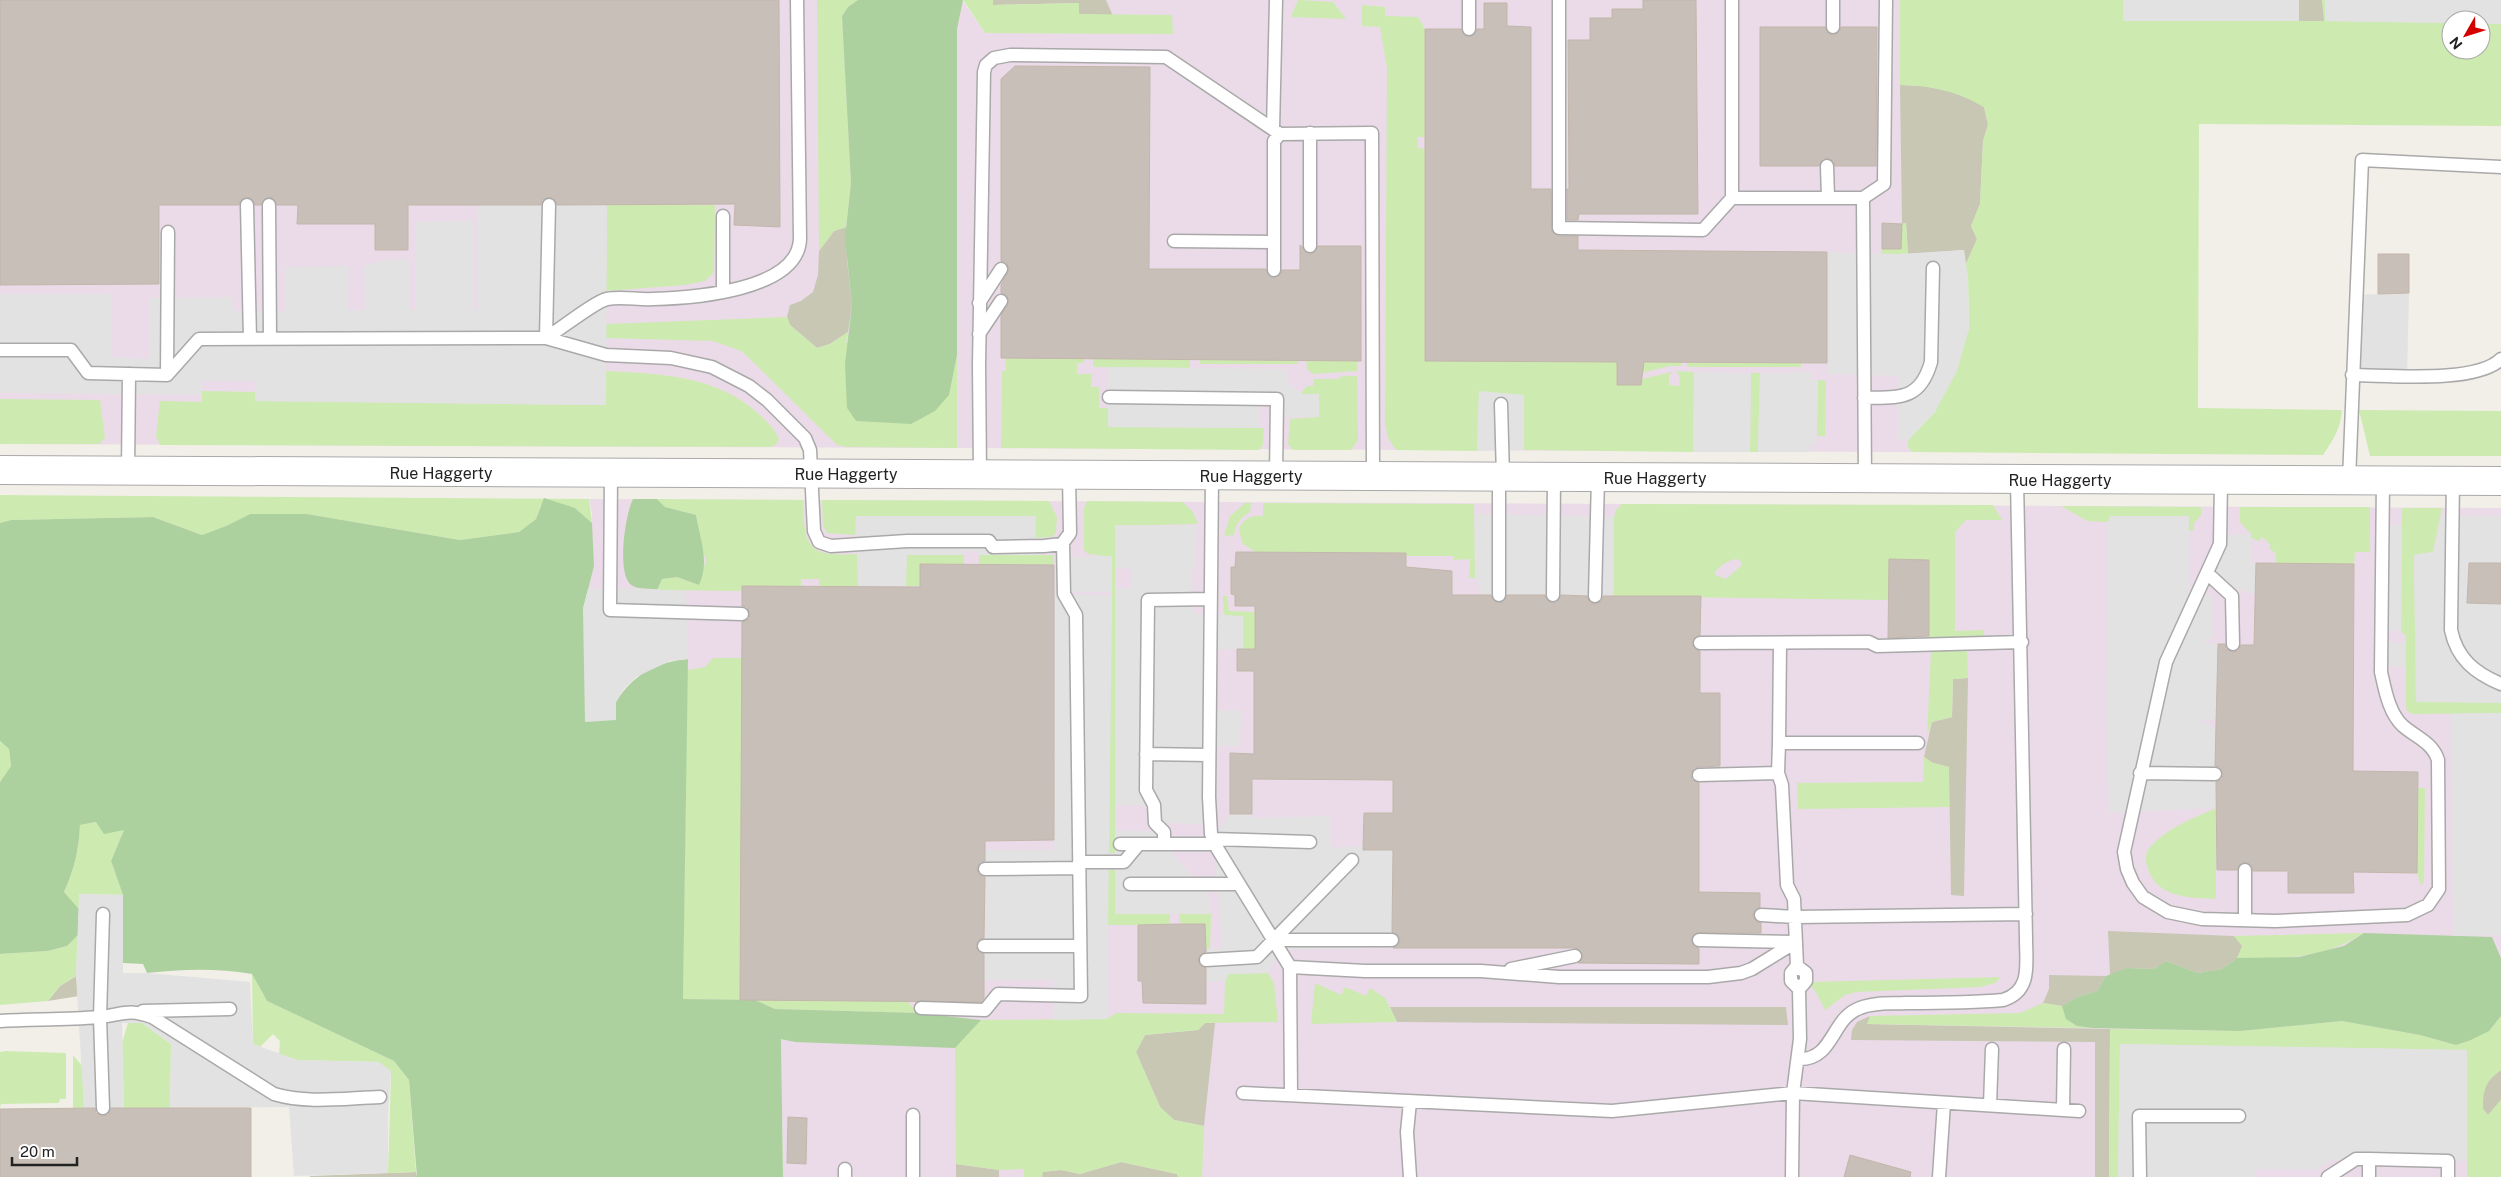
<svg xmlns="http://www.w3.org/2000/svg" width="2501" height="1177" font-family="'Public Sans',sans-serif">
  <rect width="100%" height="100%" fill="#f2efe9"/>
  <!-- industrial -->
  <path fill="#ebdbe8" d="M0 0H962L985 33 1113 16 1079 14 993 0H2501V24H2481V20H2451V23L2123 21 1977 239 1907 446 1912 452 0 444Z
    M589 499 2501 508V1177H783L781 1039 683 999 688 659 583 652 592 514Z"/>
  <!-- construction -->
  <path fill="#c7c7b4" d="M993 0H1106L1113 16 1079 14V3L993 5Z
    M2299 0H2322L2325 21H2299Z
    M1900 85 1926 86 1961 94 1984 107 1988 125 1983 141 1980 204 1971 226 1977 239 1965 266 1964 250 1908 254 1906 223 1902 224Z
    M846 227 847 260 852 305 848 332 830 344 817 348 790 325 787 317 790 305 801 301 813 292 818 275 819 251 834 231Z
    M1968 678 1964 896 1951 895 1949 767 1933 763 1924 757 1932 722 1952 717 1953 679Z
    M2108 931 2234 936 2243 946 2237 958 2222 969 2198 973 2166 961 2154 969 2127 968 2110 975Z
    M2049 975 2106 976 2097 991 2077 997 2062 1006 2043 1003 2049 989Z
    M76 976 79 996 48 1001 60 986Z
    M1390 1007H1786L1788 1025 1397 1022Z
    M1870 1016 1868 1024 2110 1029 2109 1177H2095V1042L1851 1040 1852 1030 1857 1022Z
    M1205 1023H1215L1204 1126 1174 1120 1160 1107 1136 1052 1145 1035 1198 1030Z
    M2501 1070V1100L2488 1115 2483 1109V1094L2488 1080Z
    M1121 1162 1177 1174 1178 1177H1042V1172L1061 1170 1080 1174Z
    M956 1164 999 1170V1177H956Z
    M416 1172 417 1177H310V1176Z"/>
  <!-- grass -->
  <path fill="#cdebb0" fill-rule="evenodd" d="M817 0H858L848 7 842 16 851 183 846 227 834 231 819 251Z
    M963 0H993V5L1079 3V14L1172 15 1173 34 985 33Z
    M1298 0 1333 2 1346 19 1291 17Z
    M1900 0H2123V21H2324L2322 0H2325V21L2451 23V50H2481V24H2501V126L2199 124 2198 408 2342 410C2341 428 2333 440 2323 455L1912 452 1907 446 1909 439 1935 412 1969 329 1968 278 1965 266 1977 239 1971 226 1980 204 1983 141 1988 125 1984 107C1956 91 1933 86 1900 85Z
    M1362 5 1385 7V16L1418 17 1425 29V137H1418V148L1425 149V360L1682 362 1681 366H1669L1642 373 1617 367V384L1641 385 1642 379 1672 372V374H1669V385L1680 386 1679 375 1676 371 1694 372 1693 452 1524 450V395L1479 392 1477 451 1396 450 1388 438 1385 423 1387 68 1380 27 1362 26Z
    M607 205H715L714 272 705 281 685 285 606 291Z
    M1906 223 1908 254H1881L1882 249H1901L1902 224Z
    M787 317 790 325 817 348 830 344 848 332 846 342 949 395 957 355V448L846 447 837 445 750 359 741 351 713 341 606 338V324Z
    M1005 358 1084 359V363H1077V374H1092L1091 387H1099V408H1108V427L1264 428 1263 445 1259 450 1001 448 1002 371H1006Z
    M1093 359H1190V368L1093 367Z
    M1200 359 1298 360V364H1200Z
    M1306 360 1357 361V371L1313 374 1307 369Z
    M1687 362 1801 363V367H1687Z
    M606 371C661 374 717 375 760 415 767 422 775 429 779 439 776 446 773 447 766 447L160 445 156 436 160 401 202 402V391L255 392 256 401 606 405Z
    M1751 373H1760L1758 452H1750Z
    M1343 376H1357L1358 440 1351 450H1293L1288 444 1290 419 1319 417 1301 393 1307 386H1313L1314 379H1338Z
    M1818 380 1826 381 1825 436H1817Z
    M0 399 100 400 105 438 99 444H0Z
    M2359 410 2501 411V456H2370Z
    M0 495 589 499 592 523 575 508 541 505 536 519 519 532 460 540 307 514H250L226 526 202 535 153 517 11 520 0 523Z
    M657 499 803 500C804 547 807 557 857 554L858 586H819V579H801V586H742V591L657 590 662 579 677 577 699 585 706 560 700 543 696 515 665 507Z
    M822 500 1049 501 1057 517 1056 533 1052 537 1035 538V516H856L855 535 827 533 823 525Z
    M1087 501 1183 502 1193 512 1198 524 1115 526V853H1109L1112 557 1088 554 1084 550V508Z
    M1245 503H1251L1250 512C1240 518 1236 523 1234 535L1224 536 1230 516Z
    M1263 503 1474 504 1475 578H1469L1470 559 1454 560V556H1406V553L1255 552 1242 543 1239 529C1243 519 1252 515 1263 516Z
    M1622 504 1993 505 2002 520H1966L1955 532V631L1984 630V638L1929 639V560H1889V600L1614 596V517L1616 510ZM1737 559 1742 562 1741 566 1726 579 1715 575 1716 571C1722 565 1727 560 1737 559Z
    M2061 506 2201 507V515L2194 523V530L2189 531V516H2111L2108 522 2087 521Z
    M2240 507H2370V552H2355L2354 564 2276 563V554L2269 548 2271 545 2262 537 2259 541 2251 538V534L2240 522Z
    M2402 508H2442L2433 552 2414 555 2416 701 2501 703V713L2413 714 2408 712 2406 708V636L2401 631Z
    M906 555H964V564L920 586H906Z
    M979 555H1054V565L979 564Z
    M1223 596H1227L1229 611 1255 612V649H1243V617L1224 615Z
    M1931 651H1967L1968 678 1953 679 1952 717 1932 722 1927 736Z
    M713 658H742L740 1000 683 999 687 670 705 667Z
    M0 741 9 749 11 766 0 782Z
    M1924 757 1933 763 1949 767V807L1798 809 1797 783 1923 782Z
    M2418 788H2425L2424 881 2421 886 2417 873Z
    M2216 808V899C2191 898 2157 898 2148 869 2146 863 2144 856 2148 850 2165 828 2192 819 2216 808Z
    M96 822 124 830 111 861 123 895 80 894 79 909 64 892C74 870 79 850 80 825Z
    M1107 870H1115V914H1170L1169 925H1107Z
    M1179 913 1211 914 1210 949H1206L1205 924H1184L1179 921Z
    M2364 933C2321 960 2285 958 2237 958L2242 946 2234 936Z
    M78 935 76 976 60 986 48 1001 0 1005V954L48 951 67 946Z
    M1268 973 1274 983 1278 1022 1205 1023 1198 1030 1145 1035 1136 1052 1160 1107 1174 1120 1204 1126 1202 1177H1178L1177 1174 1121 1162 1080 1174 1061 1170 1043 1172 1042 1177H1024V1169L999 1170 956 1164 955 1048 981 1020 1107 1019 1116 1013 1224 1014 1225 981 1228 974Z
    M252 974 267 1001 394 1061 409 1080 416 1172 388 1173 391 1074 379 1062 297 1060 279 1054 280 1041 273 1034 260 1047 253 1044Z
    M2001 977 1995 983 1980 987 1856 992 1845 995 1825 1010 1817 994 1811 985V982Z
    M1315 983 1341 995 1345 987 1366 996 1370 988 1385 998 1397 1022 1311 1024Z
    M755 1000 907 1001 918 1013 775 1009Z
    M2043 1003 2062 1006C2068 1025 2074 1026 2093 1028L1867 1024 1870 1016 2020 1013Z
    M2501 1016V1070C2485 1082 2483 1089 2483 1109L2488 1115 2501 1100V1177H2467V1050L2120 1044 2118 1177H2109L2110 1029 2240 1031 2342 1021 2420 1035 2456 1045 2489 1031Z
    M128 1023H142L171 1044 170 1108H124L122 1043Z
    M6 1051 66 1053V1099H60L59 1103 1 1104 0 1109V1052Z
    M73 1055 82 1066 84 1108H73Z"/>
  <!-- forest -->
  <path fill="#add19e" d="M858 0H963L957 29V355L949 395 935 411 911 424 856 421 847 408 845 364 852 305 845 238 851 183 842 16 848 7Z
    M544 498 575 508 592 523 594 566 583 609 616 702C633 674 657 662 688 659L683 999 755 1000 775 1009 918 1013 981 1020 955 1048 795 1042 781 1039 783 1177H417L409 1080 394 1061 267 1001 252 974C216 968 183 969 147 973L143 964 123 963V895L111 861 124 830 104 834 96 822 80 825C79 850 74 870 64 892L79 909 78 935 67 946 48 951 0 954V782L11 766 9 749 0 741V523L11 520 153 517 202 535 226 526 250 514H307L460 540 519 532 536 519Z
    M633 499H657L665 507 696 515C700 539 710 562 699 585L677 577 662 579 657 590C648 589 637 590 630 584 617 571 625 515 633 499Z
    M2364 933 2492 937 2501 958V1016L2489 1031 2471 1040 2456 1045 2420 1035 2342 1021 2240 1031 2093 1028 2077 1026 2066 1019 2062 1006 2077 997 2097 991 2106 976 2127 968 2154 969 2166 961 2198 973 2222 969 2237 958 2299 957 2344 946Z"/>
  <!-- parking -->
  <path fill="#e2e2e2" d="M2123 0H2299V21H2123Z
    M2325 0H2501V24H2481V20H2451V23L2325 21Z
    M477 205H607L606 405 255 401V381H202V395L0 393V294H111V357L149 359 150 298 232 297 233 311H285L286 267 349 266 348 310H365L364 266 390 259 410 260V310H415L416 222 474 220V310H477Z
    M1964 250 1968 278 1969 329 1957 371 1935 412 1909 439 1897 440V376L1828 374 1827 252 1899 254Z
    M2409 293 2407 375H2352L2356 295Z
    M1108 367 1288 369V383L1298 391 1303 394H1319V417H1277V399H1259V428L1108 427Z
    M1694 372 1751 373 1750 452H1693Z
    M1811 372V380H1818L1816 445H1809V452H1758L1760 373Z
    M1479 391 1524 395V450L1477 451Z
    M1475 514 1614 517V596L1480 595V585L1475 578Z
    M2442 515 2501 516V563H2468L2469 568 2467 603 2501 604V703L2416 702 2414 555 2433 552Z
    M856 516H1036L1035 555H979L978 551H964V555H907L906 586H858Z
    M2110 516H2189V597L2213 595 2214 639 2205 638V643L2218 644 2217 719 2199 720 2217 730 2215 740 2216 808 2109 813 2106 715 2108 522Z
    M1115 525 1197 526 1195 569H1192L1193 614 1243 616V649L1211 650 1210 710 1241 711 1240 746H1210V825L1150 822V806L1115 805V588H1132V569L1115 568Z
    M2382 525H2402L2401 631 2381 629Z
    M2251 534V563H2256L2255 594 2218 584 2207 573 2220 535Z
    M1112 556V592H1064L1063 557Z
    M636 588 686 591 688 659 670 661 636 677 624 689 616 702V720L585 722 583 609 588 589Z
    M1055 594 1112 595 1107 1019 1053 1020V980H984L985 850H1054Z
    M2406 642V667L2381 666V643Z
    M2501 713V935L2453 936 2450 714Z
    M1230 814H1252L1251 818 1330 816 1331 848 1363 846 1393 850V948L1280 950 1268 973 1229 974 1225 981 1206 982V949L1222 948 1213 839Z
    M1115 830 1164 832V844L1209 896 1211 914H1115Z
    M79 894 123 895V973H147L250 982 253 1044 297 1060 379 1062 391 1071 388 1116V1173L294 1176 289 1107 170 1108 171 1044 142 1023H122L124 1108H84L76 976Z
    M2120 1044 2467 1050V1161L2331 1160 2315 1170 2256 1169V1177H2118Z"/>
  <!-- building -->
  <path fill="#c7bfb8" stroke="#c4b6ab" d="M0 0H779L780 227 734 225 735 204 557 205 554 198 549 197 542 200 541 205H408V250H375V224H297L298 205H277L273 198 268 197 262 201 261 205H255L251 198 246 197 240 201 239 205H159V284L0 285Z
    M1643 0H1696L1698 214H1579L1578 220H1567V189H1569L1568 40H1590V18H1612V9H1643Z
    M1484 3H1507V26L1531 27V189H1551L1552 232 1559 236H1578V250L1827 252V363L1644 362 1641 385H1617V362L1425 361V29H1461L1465 36H1473L1477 29H1484Z
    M1760 27H1825L1829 34 1833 35 1840 31 1841 27H1877L1876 166H1835L1834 161 1827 158 1822 159 1819 166H1760Z
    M1015 66 1150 67 1149 269H1266L1270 277 1274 278 1281 274 1282 270H1300V245L1310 254 1314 253 1318 246H1361V361L1001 358V316L1009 301 1006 295 1001 293V285L1009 269 1006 262 1001 261V79Z
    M1882 223 1902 224 1901 249H1882Z
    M2378 254H2409V293L2378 294Z
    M1236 552 1406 553V567L1452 571V595H1491L1492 599 1499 603 1503 602 1507 595H1545L1546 599 1552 603 1557 602 1561 595 1587 596 1590 603 1595 604 1602 601 1603 596H1701L1700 635 1693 639 1692 644 1696 650 1700 651V693H1720V766L1698 767 1694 768 1691 775 1692 780 1699 783V892L1760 893V907L1755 910 1753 915 1756 921 1761 923V933H1696L1691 940 1694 947 1699 948V964L1578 963 1582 959 1583 954 1578 949 1574 948H1393L1399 944 1400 940 1399 936 1392 932 1393 850H1363L1364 813H1393V780L1252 779V814H1230V753L1254 754V671H1237V649H1255V606H1235V595L1231 594V567H1235Z
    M1889 559 1929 560V636L1888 638Z
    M2256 563 2354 564 2353 771 2418 772 2417 873 2353 872 2354 893H2288V871H2253L2252 866 2245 862 2241 863 2237 870H2217L2216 782 2222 779 2223 774 2220 767 2215 766 2218 644H2225L2226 649 2233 652 2238 651 2241 645H2254Z
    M2469 563H2501V604L2467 603Z
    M920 564 1054 565V840L985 841V861L980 862 977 869 978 874 985 877 984 938 980 939 976 946 977 950 984 954V998L981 1002 740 1000 742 622 749 619 750 614 747 607 742 606V586L920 587Z
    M1179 924H1205L1206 952 1201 954 1198 960 1200 965 1206 968V1004L1143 1003 1142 981H1138V925Z
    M95 1108 96 1113 103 1116 108 1115 111 1108H251V1177H0V1109Z
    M788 1117 807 1118 806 1164 787 1163Z
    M1850 1155 1911 1172 1910 1177H1844Z"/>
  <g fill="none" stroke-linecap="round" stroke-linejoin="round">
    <!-- service casing -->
    <g stroke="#a9a9a9" stroke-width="15">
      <path id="service" d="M1469 0V29
        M1559 0V228L1703 230 1732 198
        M1732 0V198H1863L1865 479
        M1833 0V27
        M1273 129 1276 0
        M1310 133V246
        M1827 166 1828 198
        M1863 198 1884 184 1886 0
        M247 205 250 339
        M269 205 270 338
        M723 216V292
        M1174 241 1274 242
        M1274 270V141L1280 134
        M979 303 1001 269
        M979 334 1001 301
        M546 338C559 330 596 301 607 299 622 296 638 300 653 299 691 298 798 291 800 239L797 0
        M546 338 549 205
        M0 350H71L88 373 167 375 199 339 546 338 606 355 671 358 712 367 749 386 767 400 805 438 810 450 814 531 819 542 831 546 907 541H989L993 547 1044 546 1062 544 1070 533 1069 475
        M167 375 168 232
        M2352 375C2387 375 2476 384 2501 359
        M1109 397 1277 399 1276 476
        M1864 398C1899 397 1920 401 1931 362L1933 268
        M1501 404 1503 477
        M128 472 129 374
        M611 473 610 610 742 614
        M980 474 979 365 984 72 986 65 994 58 1010 55 1166 57 1280 134 1372 133 1373 476
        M1212 476 1209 797 1211 834 1217 848 1290 967 1365 971H1481L1559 977H1708L1741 973 1752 969 1796 942
        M1499 477V595
        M2349 480 2362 160 2501 167
        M2453 480 2451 630C2457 659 2475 673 2501 684
        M2221 481 2220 544 2166 662 2124 852 2127 869 2133 883 2143 897 2168 912 2202 919 2275 921 2407 915 2428 905 2439 889 2438 760C2433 743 2416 737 2403 726 2389 713 2385 690 2381 672L2383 480
        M2207 573 2232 596 2233 644
        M1553 595 1554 477
        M1595 596 1598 478
        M1211 599 1148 600 1146 790 1154 805 1155 823 1164 832V844H1215
        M1700 643 1869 642 1877 646 2022 642
        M1780 643 1779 743H1918
        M1779 743 1778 773 1782 785 1787 885 1794 899 1797 966
        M1146 754 1209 755
        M2140 773 2215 774
        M1699 775 1778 773
        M1213 839 1310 842
        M1120 844H1164
        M1079 862H1124L1139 844
        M985 869 1079 868
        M1130 884H1237
        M1761 915 1795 917 2026 914
        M2245 920V870
        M1274 940H1392
        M1699 940 1796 942
        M984 946H1080
        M1206 960 1257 957 1352 860
        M1290 967 1291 1095
        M1511 969 1575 956
        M1799 989 1791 981V973L1797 966 1806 973V981L1799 989 1800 1039 1793 1093 2079 1111
        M921 1008 985 1010 998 994 1081 996 1076 615 1064 594 1063 543
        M143 1011 230 1009
        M0 1021C33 1019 66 1020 98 1017 123 1015 126 1008 152 1017L274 1094C307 1104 346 1098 380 1097
        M1799 1059C1834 1060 1831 1018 1860 1008 1874 1002 1891 1004 1906 1003 1938 1003 1971 1003 2003 1000 2032 991 2026 964 2026 939L2017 480
        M1243 1093 1612 1111 1793 1093 1792 1177
        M1990 1105 1992 1049
        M103 1108 100 1017 103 914
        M2063 1110 2064 1049
        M913 1115V1177
        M2369 1159V1177
        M845 1177V1169
        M1410 1177 1407 1132 1410 1102
        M1939 1177 1944 1103
        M2140 1177 2139 1116H2239
        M2328 1177 2356 1159H2369L2448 1161V1177"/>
    </g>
    <!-- tertiary casing -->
    <g stroke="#a9a9a9" stroke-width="30">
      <path id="tertiary" d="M0 470 2501 481"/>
    </g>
    <!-- service -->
    <use href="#service" stroke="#fff" stroke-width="12"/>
    <!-- tertiary -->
    <use href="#tertiary" stroke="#fff" stroke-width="28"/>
  </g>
  <g text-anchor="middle" stroke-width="5" stroke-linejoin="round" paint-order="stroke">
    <!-- street labels -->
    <g font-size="16" fill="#222" stroke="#fff">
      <text x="441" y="479">Rue Haggerty</text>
      <text x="846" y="480">Rue Haggerty</text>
      <text x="1251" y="482">Rue Haggerty</text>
      <text x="1655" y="484">Rue Haggerty</text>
      <text x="2060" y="486">Rue Haggerty</text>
    </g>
  </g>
  <!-- north arrow -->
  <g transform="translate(2466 35) rotate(231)"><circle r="24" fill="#ffffff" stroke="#a7a7a7"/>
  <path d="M0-4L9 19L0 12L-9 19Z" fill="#d40000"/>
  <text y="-8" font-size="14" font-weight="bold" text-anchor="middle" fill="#222222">N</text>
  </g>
  <!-- scale -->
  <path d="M12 1157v8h65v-8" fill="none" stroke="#222222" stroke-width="2.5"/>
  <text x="20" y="1157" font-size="15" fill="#222222" stroke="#ffffff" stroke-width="4" paint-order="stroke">20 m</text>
</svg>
